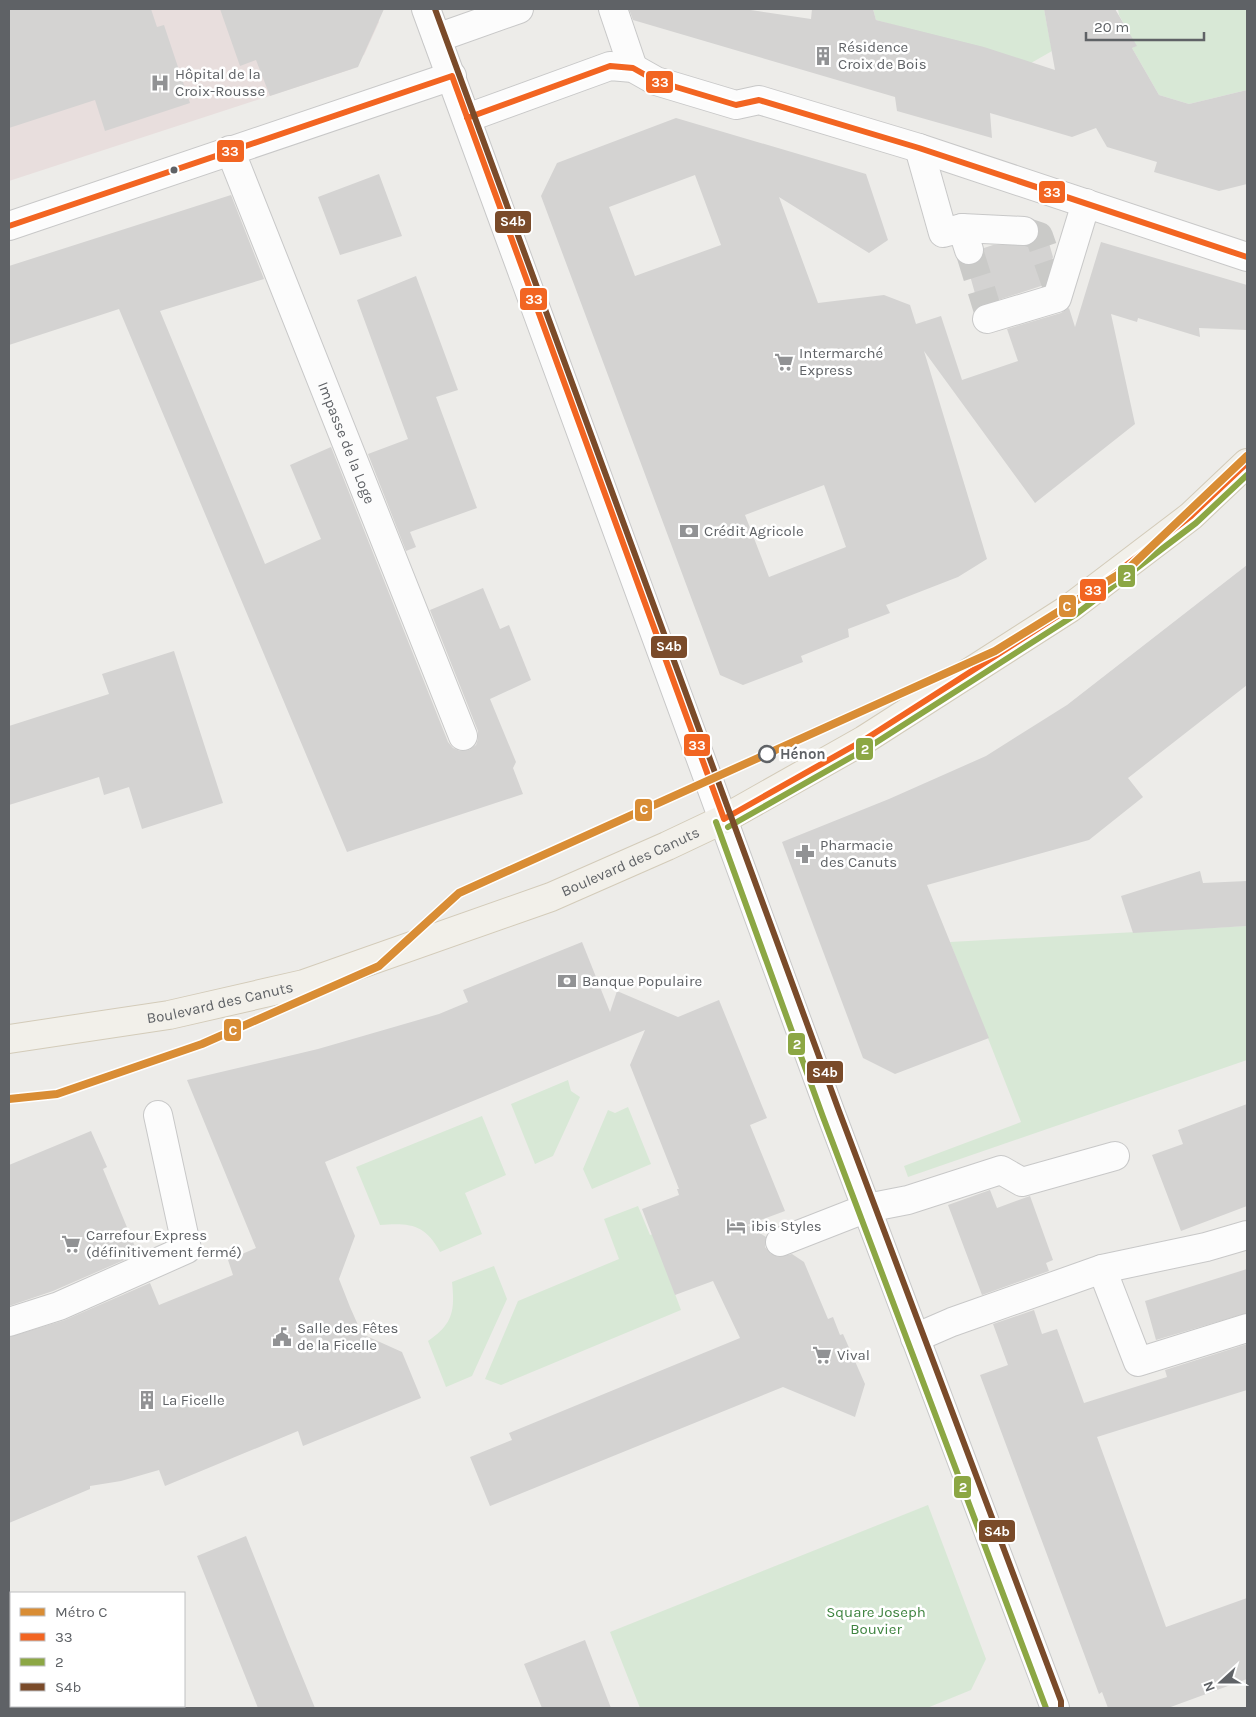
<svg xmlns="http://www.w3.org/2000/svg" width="1256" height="1717" font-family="Karla,sans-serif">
  <rect width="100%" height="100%" fill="#edece9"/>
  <!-- medical -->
  <path fill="#e8dedd" d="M9 9H374L379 22 364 55 349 61 352 69 9 181Z"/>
  <!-- green -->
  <path fill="#d8e8d6" d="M873 9H1044L1052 51 1031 63 876 20Z
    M1118 9H1247V90L1189 104 1159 95 1132 48 1136 46 1119 15Z
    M1247 926V1060L908 1177 904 1166 1021 1122 950 942Z
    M568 1080 571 1091 580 1097 553 1156 535 1164 511 1104Z
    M628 1107 651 1164 592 1189 583 1169 608 1110 615 1113Z
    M482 1116 506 1175 465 1193 482 1234 440 1252C425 1224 410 1223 380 1225L356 1167Z
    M638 1206 650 1235 662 1231 666 1270 681 1310 501 1385 485 1379 518 1301 619 1259 604 1219Z
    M494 1266 507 1299 472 1376 446 1387 428 1341C453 1324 455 1311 452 1282Z
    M928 1505 986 1659 971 1690 927 1708H640L610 1632Z"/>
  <!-- building -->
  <path fill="#d4d3d2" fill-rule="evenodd" d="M9 9H151L157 27 164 25 190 103 105 131 95 100 9 128Z
    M220 9H384L358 67 270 96 256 60 240 66Z
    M629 9H744L811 19 812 9H873L876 20 984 47 1055 70 1044 9H1115L1137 46 1132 48 1159 95 1189 104 1247 90V184L1219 191 1154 172 1157 162 1107 147 1096 128 1072 137 990 113 992 138 897 111 895 97 633 20Z
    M676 118 866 174 888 240 869 253 779 197 818 303 884 295 910 305 916 324 941 316 962 380 1018 361 1007 329 1061 313 1069 308 1075 327 1101 242 1247 285V330L1199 328 1200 337 1138 318 1137 322 1111 314 1135 424 1035 503 924 351 987 559 958 577 886 605 890 613 848 629 849 637 801 656 803 662 743 685 720 675 541 196 557 163ZM695 175 721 245 635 276 609 207ZM824 485 846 547 769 577 745 515Z
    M379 174 402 236 340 255 318 197Z
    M231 195 264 279 160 311 265 564 321 539 290 465 331 447 448 742 453 748 460 751 469 750 476 745 478 739V731L430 610 483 588 500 629 509 625 531 680 490 699 516 762 513 768 523 794 347 852 119 309 9 345V266Z
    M1045 229 1053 257 1044 285 998 300 995 292 976 297 967 265H974L980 261 984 248 993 245H1031L1037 239 1039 231Z
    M416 276 458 390 436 397 477 508 410 532 416 547 406 551 368 454 408 439 357 300Z
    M1247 565V685L1128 778 1143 797 1089 840 927 885 989 1038 895 1074 863 1058 782 842 889 799 986 756 1067 705Z
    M174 651 223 803 142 829 129 787 104 795 99 777 9 805V726L109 694 102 674Z
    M1200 871 1203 883 1247 881V926L1133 933 1121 896Z
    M582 942 610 1012 617 991 678 1017 719 1000 767 1118 750 1125 785 1211 747 1225 766 1237 765 1247 771 1254 778 1257 792 1254 804 1262 828 1319 833 1317 840 1335 843 1334 865 1384 855 1417 783 1387 490 1506 470 1457 512 1440 509 1433 740 1338 713 1281 675 1295 642 1209 679 1195 677 1189H679L630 1065 645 1030 325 1162 355 1236 339 1279 350 1307 362 1334 402 1352 421 1398 303 1446 298 1431 165 1486 159 1470 121 1481 90 1486V1489L9 1523V1337L65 1320 150 1283 159 1305 233 1275 228 1260 256 1248 187 1080 318 1049 439 1014 468 1002 463 990Z
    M1247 1104V1206L1181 1231 1152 1155 1183 1144 1178 1130Z
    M91 1131 107 1167 103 1169 138 1254 53 1291 9 1306V1165Z
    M990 1190 997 1208 1030 1196 1053 1260 1046 1263 1049 1271 982 1295 948 1205Z
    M1247 1269V1313L1156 1340 1145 1301Z
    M1034 1310 1042 1334 1057 1329 1084 1403 1167 1377 1165 1370 1247 1344V1390L1097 1437 1166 1627 1247 1598V1679L1168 1708H1108L1102 1692 1099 1694 980 1375 1008 1365 993 1324Z
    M246 1536 286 1637 315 1708H258L197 1556Z
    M585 1640 611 1708H542L524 1664Z"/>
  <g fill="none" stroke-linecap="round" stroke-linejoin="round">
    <!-- minor-tunnel -->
    <path stroke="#cacac8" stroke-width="28" stroke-dasharray="28 14" stroke-linecap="butt" d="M1024 231 1039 236 1055 282 1062 283
      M969 250 990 318"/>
    <!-- minor casing -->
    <g stroke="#c8c8c8" stroke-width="30">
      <g id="minor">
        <path d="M426 9 831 1114 1055 1708"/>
        <path d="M613 9 633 68"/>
        <path d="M437 38 519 9"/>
        <path d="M467 118 610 66 633 68 656 81 736 105 759 100 919 148 1247 257"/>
        <path d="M919 148 943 233 962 228 969 250"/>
        <path id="s1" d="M230 150 463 736"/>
        <path d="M9 226 452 76"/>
        <path d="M962 228 1024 231"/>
        <path d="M987 319 1057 298 1086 203"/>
        <path d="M780 1242 867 1208 908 1200 1001 1170 1022 1182 1115 1156"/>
        <path d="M1102 1269 1138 1362 1247 1328"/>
        <path d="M9 1322 59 1306 187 1249 158 1115"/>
        <path d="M915 1338 952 1322 1102 1269 1206 1247 1247 1235"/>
      </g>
    </g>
    <!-- major casing -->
    <g stroke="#d3cbb9" stroke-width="30">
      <g id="major">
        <path id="s2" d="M9 1039 169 1015 304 984 551 897 667 846 724 819 864 740 1070 608 1191 516 1247 463"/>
      </g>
    </g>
    <!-- minor -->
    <use href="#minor" stroke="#fcfcfc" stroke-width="28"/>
    <!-- major -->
    <use href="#major" stroke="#f2f0ea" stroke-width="28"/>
    <!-- bus-1 casing -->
    <g stroke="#fff" stroke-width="10">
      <path id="bus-1" d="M452 76 724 819 864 740 1070 608 1191 516 1247 463
        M467 118 610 66 633 68 656 81 736 105 759 100 919 148 1247 257
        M9 226 452 76"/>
    </g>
    <!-- bus-2 casing -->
    <g stroke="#fff" stroke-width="10">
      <path id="bus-2" d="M716 822 823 1117 1046 1708
        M728 827 869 747 1075 615 1196 523 1247 475"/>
    </g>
    <!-- bus-3 casing -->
    <g stroke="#fff" stroke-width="10">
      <path id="bus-3" d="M435 9 839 1111 1061 1701V1708"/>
    </g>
    <!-- bus-1 -->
    <use href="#bus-1" stroke="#f26522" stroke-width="6"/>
    <!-- bus-2 -->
    <use href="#bus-2" stroke="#8ca744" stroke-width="6"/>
    <!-- bus-3 -->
    <use href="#bus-3" stroke="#7a4b2a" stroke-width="6"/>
    <!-- metro-1 casing -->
    <g stroke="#fff" stroke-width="11">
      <path id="metro-1" d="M9 1099 57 1094 202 1044 379 966 459 893 995 651 1129 568 1247 456"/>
    </g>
    <!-- metro-1 -->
    <use href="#metro-1" stroke="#d98d35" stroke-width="8"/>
  </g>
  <!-- icons -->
  <defs>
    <g id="building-bare" transform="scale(1.5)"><path d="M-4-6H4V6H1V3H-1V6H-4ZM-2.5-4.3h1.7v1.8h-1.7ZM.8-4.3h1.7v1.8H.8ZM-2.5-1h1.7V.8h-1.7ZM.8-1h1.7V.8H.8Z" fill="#919294" stroke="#fff" stroke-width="2.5" paint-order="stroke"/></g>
    <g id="hospital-bare" transform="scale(1.5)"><path d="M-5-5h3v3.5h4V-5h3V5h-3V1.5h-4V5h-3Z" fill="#919294" stroke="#fff" stroke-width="2.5" paint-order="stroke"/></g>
    <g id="supermarket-bare" transform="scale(1.5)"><path d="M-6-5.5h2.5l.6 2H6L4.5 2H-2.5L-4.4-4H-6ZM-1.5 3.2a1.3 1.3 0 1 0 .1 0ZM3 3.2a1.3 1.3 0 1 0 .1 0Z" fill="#919294" stroke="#fff" stroke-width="2.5" paint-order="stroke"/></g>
    <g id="bank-bare" transform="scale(1.5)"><path d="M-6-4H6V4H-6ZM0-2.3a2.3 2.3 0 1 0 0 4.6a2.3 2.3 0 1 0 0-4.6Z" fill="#919294" stroke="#fff" stroke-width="2.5" paint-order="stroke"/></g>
    <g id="pharmacy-bare" transform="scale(1.5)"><path d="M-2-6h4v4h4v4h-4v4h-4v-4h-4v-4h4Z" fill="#919294" stroke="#fff" stroke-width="2.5" paint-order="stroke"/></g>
    <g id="hotel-bare" transform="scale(1.5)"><path d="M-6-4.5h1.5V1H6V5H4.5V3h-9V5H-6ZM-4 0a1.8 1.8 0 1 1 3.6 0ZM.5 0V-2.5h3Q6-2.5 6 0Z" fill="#919294" stroke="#fff" stroke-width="2.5" paint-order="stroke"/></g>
    <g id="civic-bare" transform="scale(1.5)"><path d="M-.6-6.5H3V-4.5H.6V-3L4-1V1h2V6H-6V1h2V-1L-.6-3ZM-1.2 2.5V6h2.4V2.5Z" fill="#919294" stroke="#fff" stroke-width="2.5" paint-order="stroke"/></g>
  </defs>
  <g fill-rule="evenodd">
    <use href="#building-bare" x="823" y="56"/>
    <use href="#hospital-bare" x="160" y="83"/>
    <use href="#supermarket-bare" x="784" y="362"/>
    <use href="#bank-bare" x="689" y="531"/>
    <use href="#pharmacy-bare" x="805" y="854"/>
    <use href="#bank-bare" x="567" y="981"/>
    <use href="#hotel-bare" x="736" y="1226"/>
    <use href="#supermarket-bare" x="71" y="1244"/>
    <use href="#civic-bare" x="282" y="1337"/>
    <use href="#supermarket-bare" x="822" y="1355"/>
    <use href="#building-bare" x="147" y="1400"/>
  </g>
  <!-- markers -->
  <circle fill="#5f6266" stroke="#fff" stroke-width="2" cx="174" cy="170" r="4.5"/>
  <circle fill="#fff" stroke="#5f6266" stroke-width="2.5" cx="767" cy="754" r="8"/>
  <g text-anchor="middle" stroke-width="5" stroke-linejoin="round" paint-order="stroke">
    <!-- poi labels -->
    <g font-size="15" fill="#5f6266" stroke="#fff" text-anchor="start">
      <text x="838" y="52">Résidence<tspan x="838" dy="17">Croix de Bois</tspan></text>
      <text x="175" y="79">Hôpital de la<tspan x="175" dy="17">Croix-Rousse</tspan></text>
      <text x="799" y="358">Intermarché<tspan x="799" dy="17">Express</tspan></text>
      <text x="704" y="536">Crédit Agricole</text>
      <text x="820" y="850">Pharmacie<tspan x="820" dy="17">des Canuts</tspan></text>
      <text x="582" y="986">Banque Populaire</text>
      <text x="751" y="1231">ibis Styles</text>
      <text x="86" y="1240">Carrefour Express<tspan x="86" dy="17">(définitivement fermé)</tspan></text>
      <text x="297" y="1333">Salle des Fêtes<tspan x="297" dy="17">de la Ficelle</tspan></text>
      <text x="837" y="1360">Vival</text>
      <text x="162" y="1405">La Ficelle</text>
    </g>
    <!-- street labels -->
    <g font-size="15" fill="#5f6266" stroke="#fff">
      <text dy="5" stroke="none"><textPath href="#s1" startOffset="315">Impasse de la Loge</textPath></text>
      <text dy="5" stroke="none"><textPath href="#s2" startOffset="649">Boulevard des Canuts</textPath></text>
      <text dy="5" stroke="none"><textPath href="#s2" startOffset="214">Boulevard des Canuts</textPath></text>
    </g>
    <!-- stop labels -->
    <g font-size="15" font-weight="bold" fill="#5f6266" stroke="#fff" text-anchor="start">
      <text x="780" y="759">Hénon</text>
    </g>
    <!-- park labels -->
    <g font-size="15" fill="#3f8440" stroke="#fff">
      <text x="876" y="1617">Square Joseph<tspan x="876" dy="17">Bouvier</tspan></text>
    </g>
  </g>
  <g stroke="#fff" stroke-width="2">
    <rect x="645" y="70" width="29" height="24" rx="5" fill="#f26522"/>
    <rect x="216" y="139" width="29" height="24" rx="5" fill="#f26522"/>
    <rect x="1038" y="180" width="28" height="24" rx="5" fill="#f26522"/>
    <rect x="494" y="210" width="38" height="24" rx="5" fill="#7a4b2a"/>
    <rect x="519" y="287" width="29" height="24" rx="5" fill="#f26522"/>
    <rect x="1117" y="564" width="19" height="24" rx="5" fill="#8ca744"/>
    <rect x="1079" y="578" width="28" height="24" rx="5" fill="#f26522"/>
    <rect x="1058" y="594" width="19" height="24" rx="5" fill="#d98d35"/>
    <rect x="650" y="635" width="38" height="24" rx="5" fill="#7a4b2a"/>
    <rect x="683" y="733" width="28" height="24" rx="5" fill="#f26522"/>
    <rect x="855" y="737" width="19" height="24" rx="5" fill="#8ca744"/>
    <rect x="634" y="798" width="19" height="24" rx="5" fill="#d98d35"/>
    <rect x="223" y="1018" width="19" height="24" rx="5" fill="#d98d35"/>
    <rect x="787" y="1032" width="19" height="24" rx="5" fill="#8ca744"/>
    <rect x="806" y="1060" width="38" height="24" rx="5" fill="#7a4b2a"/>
    <rect x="953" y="1475" width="19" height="24" rx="5" fill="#8ca744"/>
    <rect x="978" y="1519" width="38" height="24" rx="5" fill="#7a4b2a"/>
  </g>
  <g font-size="14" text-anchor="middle" font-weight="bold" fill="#fff">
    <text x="660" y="87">33</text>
    <text x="230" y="156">33</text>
    <text x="1052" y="197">33</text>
    <text x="513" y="226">S4b</text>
    <text x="534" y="304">33</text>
    <text x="1127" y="581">2</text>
    <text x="1093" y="595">33</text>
    <text x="1067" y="611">C</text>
    <text x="669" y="651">S4b</text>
    <text x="697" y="750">33</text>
    <text x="865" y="754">2</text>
    <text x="644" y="814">C</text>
    <text x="233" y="1035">C</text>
    <text x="797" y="1049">2</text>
    <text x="825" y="1077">S4b</text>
    <text x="963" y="1492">2</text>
    <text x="997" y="1536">S4b</text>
  </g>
  <!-- border -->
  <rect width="1256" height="1717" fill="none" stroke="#5f6266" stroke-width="20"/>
  <!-- legend -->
  <rect x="10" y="1592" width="175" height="115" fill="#ffffff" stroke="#bfc0c2"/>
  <rect x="20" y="1608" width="25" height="8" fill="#d98d35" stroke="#bfc0c2"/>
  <text x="55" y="1617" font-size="15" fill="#5f6266">Métro C</text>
  <rect x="20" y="1633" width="25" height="8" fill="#f26522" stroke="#bfc0c2"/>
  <text x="55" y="1642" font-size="15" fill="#5f6266">33</text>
  <rect x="20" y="1658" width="25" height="8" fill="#8ca744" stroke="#bfc0c2"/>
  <text x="55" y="1667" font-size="15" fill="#5f6266">2</text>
  <rect x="20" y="1683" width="25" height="8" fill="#7a4b2a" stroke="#bfc0c2"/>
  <text x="55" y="1692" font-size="15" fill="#5f6266">S4b</text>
  <!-- north arrow -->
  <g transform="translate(1221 1682) rotate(249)" stroke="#ffffff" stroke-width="4" paint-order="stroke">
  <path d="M0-4L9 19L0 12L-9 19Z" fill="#5f6266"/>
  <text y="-8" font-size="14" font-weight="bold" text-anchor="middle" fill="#5f6266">N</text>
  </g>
  <!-- scale -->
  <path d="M1086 32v8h118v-8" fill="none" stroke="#5f6266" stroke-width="2.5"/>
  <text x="1094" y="32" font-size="15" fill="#5f6266" stroke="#ffffff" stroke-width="4" paint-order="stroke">20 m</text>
</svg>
